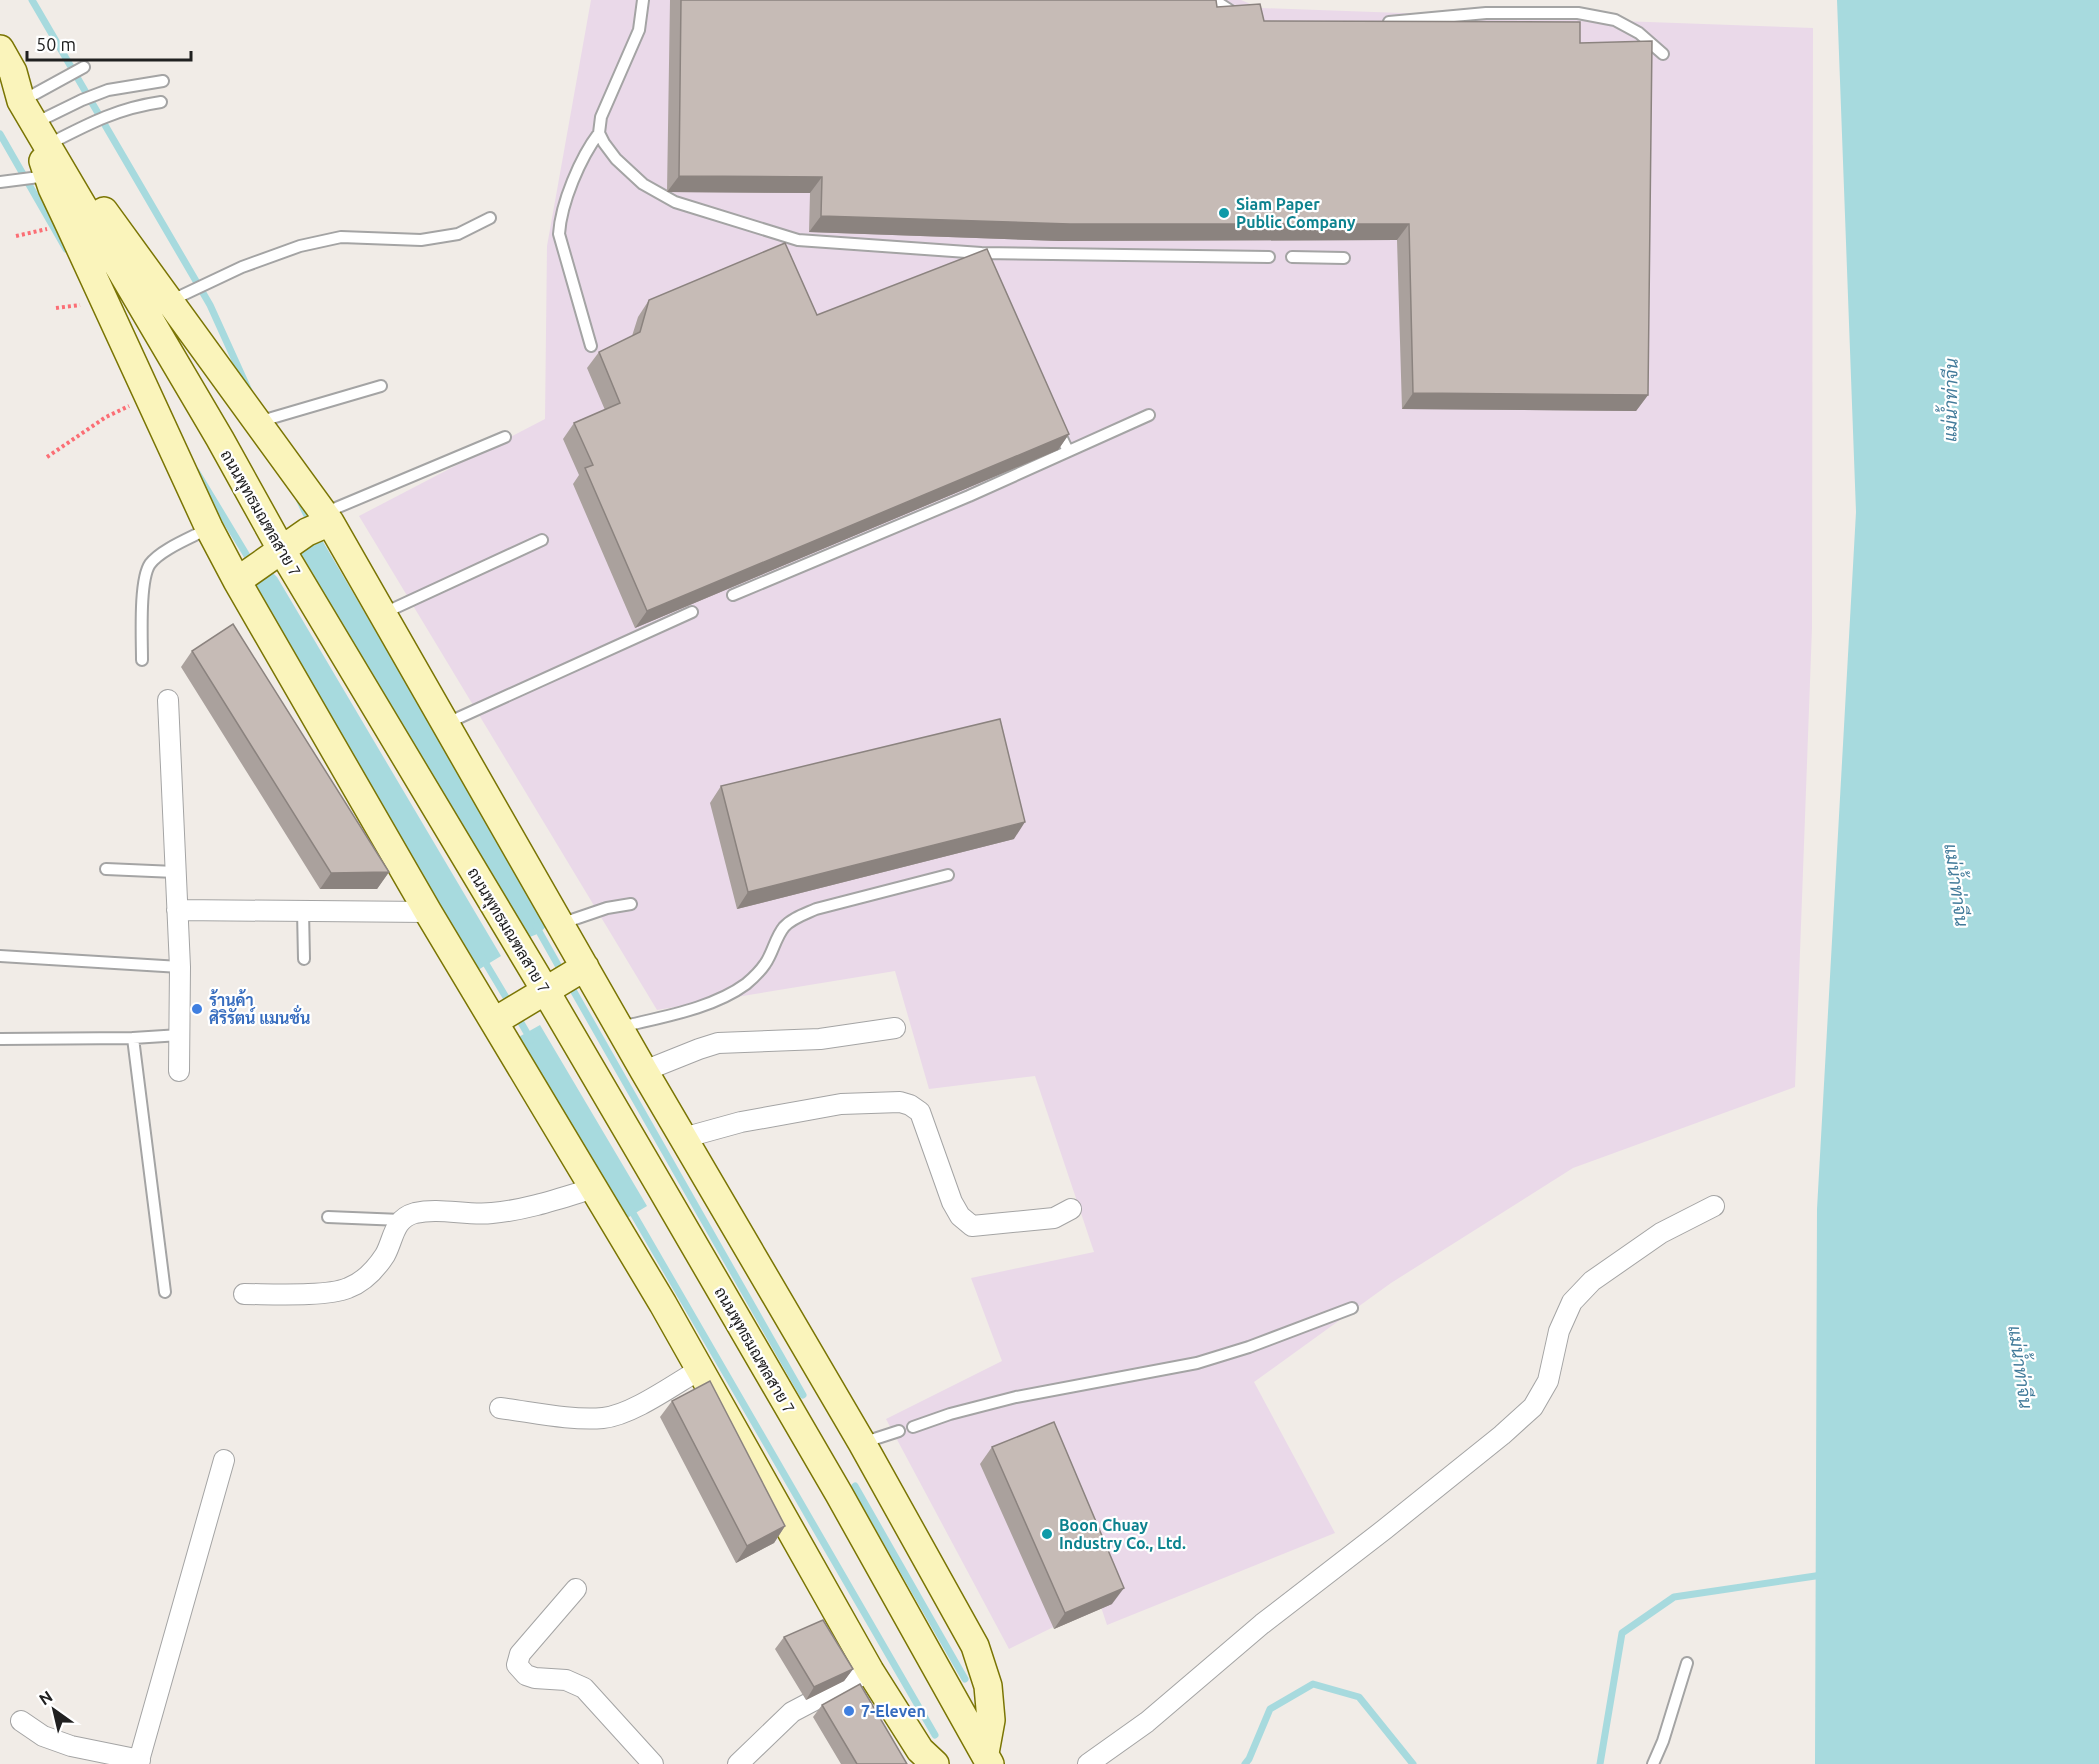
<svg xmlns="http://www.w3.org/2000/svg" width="2099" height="1764" font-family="Ubuntu,Sarabun,sans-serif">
  <rect width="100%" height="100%" fill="#f1ece7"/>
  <!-- industrial -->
  <path fill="#ead9e9" d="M591 0H1241L1260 8 1813 28 1812 628 1795 1087 1573 1168 1391 1283 1254 1382 1335 1533 1107 1625 1100 1604 1009 1649 886 1419 1002 1361 971 1278 1094 1252 1035 1076 929 1089 895 971 657 1010 359 516 545 419 547 246Z"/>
  <!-- water -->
  <path fill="#a7dade" d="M1837 0H2099V1764H1815L1817 1209 1856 512Z
    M322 540 548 924C542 932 536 936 525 938L300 553V544Z
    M271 571 277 577 501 956 478 970 255 584Z
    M540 1025 647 1206 624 1220 517 1038Z"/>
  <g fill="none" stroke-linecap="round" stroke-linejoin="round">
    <!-- stream -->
    <path stroke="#a7dade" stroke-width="7" d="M32 0 210 305 249 391
      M0 134 66 249
      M196 471 252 564
      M300 501 311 524
      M536 926 563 974
      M482 957 510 1004
      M569 983 803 1395
      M516 1014 531 1040
      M630 1208 935 1735
      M855 1486 965 1679
      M1245 1764 1249 1759 1270 1709 1313 1684 1359 1697 1413 1764
      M1600 1764 1622 1633 1674 1597 1822 1575"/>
    <!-- service casing -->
    <g stroke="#a4a4a4" stroke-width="14">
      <path id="service" d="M643 0 639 30 601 117 599 133 604 143 616 159 643 184 675 202 798 240 981 253
        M1214 0 1234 13
        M1389 22 1486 13H1578L1615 20 1639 33 1663 54
        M22 101 84 67
        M35 123 82 100 108 90 163 81
        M53 142C90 123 119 108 161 102
        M0 182 47 176
        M1292 257 1344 258
        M983 259 981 253 1269 257
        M170 301 242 267 300 246 341 237 421 240 458 234 490 218
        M591 346 559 234C561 203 580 158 599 133
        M258 422 381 386
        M1058 430 1068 451
        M324 513 505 437
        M733 595 969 496 1149 415
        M384 613 542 540
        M142 660C142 638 139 580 150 564 161 549 193 537 209 528
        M445 724 692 612
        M106 869 175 872
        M303 911 304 959
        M560 924 607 908 631 904
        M0 956 180 967
        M621 1027C661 1017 712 1009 746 984 752 979 761 970 765 964 773 953 775 938 784 927 792 918 805 914 816 909L948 875
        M133 1038 165 1292
        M0 1039 133 1038 180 1035
        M328 1217 401 1220
        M913 1427 950 1414 1016 1397 1197 1363 1249 1347 1352 1308
        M862 1443 899 1431
        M1653 1764 1663 1741 1687 1663"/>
    </g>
    <!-- minor casing -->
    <g stroke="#a4a4a4" stroke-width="22">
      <path id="minor" d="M168 700 180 967 179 1071
        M177 910 428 912
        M644 1071 699 1049 718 1043 820 1039 895 1028
        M683 1138 741 1122 841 1104 900 1102 910 1105 920 1112 952 1202 960 1216 972 1226 1054 1218 1071 1209
        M244 1294C270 1294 327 1297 348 1288 364 1282 376 1269 385 1255 394 1239 393 1219 415 1213 440 1207 467 1216 492 1213 527 1210 561 1198 594 1188
        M500 1408C532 1412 571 1421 603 1418 632 1415 673 1385 699 1370
        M576 1589 520 1654 517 1665 526 1675 535 1678 566 1680 584 1688 653 1764
        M21 1721 43 1736 71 1746 140 1760
        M138 1764 224 1460
        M738 1764 792 1712 870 1671
        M1088 1764 1147 1722 1262 1624 1385 1529 1502 1435 1533 1407 1548 1381 1559 1331 1572 1302 1592 1281 1661 1233 1714 1206"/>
    </g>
    <!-- secondary casing -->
    <g stroke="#7a7504" stroke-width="30">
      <path id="secondary" d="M0 49 13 72 21 101 220 439 281 549 545 990 661 1188 839 1494 990 1764
        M43 161 52 188 69 224 209 528 237 581 428 912 663 1304 870 1671 920 1750 935 1764
        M104 211 330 522 644 1071 862 1443 975 1646 988 1686 991 1720 985 1753
        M237 581 307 532 330 522
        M495 1021 585 967"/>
    </g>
    <!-- path -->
    <path stroke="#fb6e75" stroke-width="4" stroke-dasharray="3 3" stroke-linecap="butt" d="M16 236 47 229
      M56 308 80 305
      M47 457 106 417 129 406"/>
    <!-- service -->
    <use href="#service" stroke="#fff" stroke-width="10"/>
    <!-- minor -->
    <use href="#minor" stroke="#fff" stroke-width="20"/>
    <!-- secondary -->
    <use href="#secondary" stroke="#faf4bb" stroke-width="27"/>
  </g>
  <!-- wall -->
  <path fill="#aaa19d" d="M670 0H1216L1217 7 1264 21 1580 43 1648 395 1636 411 1402 409 1397 240 1059 241 809 232 810 193 667 192Z
    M649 300 817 315 1069 434 1058 450 635 628 573 484 579 475 563 439 574 423 605 410 587 368 599 352 632 336 638 317Z
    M192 651 389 872 377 889H320L181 667Z
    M721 786 1014 839 737 909 710 803Z
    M672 1401 785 1526 774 1543 736 1563 660 1417Z
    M992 1447 1112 1604 1054 1629 980 1464Z
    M784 1637 853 1669 844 1681 806 1700 775 1649Z
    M822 1705 907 1764H841L813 1717Z"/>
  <!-- shaded-wall -->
  <path fill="#8b837f" d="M679 176 822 177 810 193 667 192Z
    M821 216 1409 224 1397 240 1059 241 809 232Z
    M1413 393 1648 395 1636 411 1402 409Z
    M1069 434 1058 450 635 628 647 611Z
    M1025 822 1014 839 737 909 748 892Z
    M389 872 377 889H320L331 873Z
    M785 1526 774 1543 736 1563 747 1546Z
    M1124 1588 1112 1604 1054 1629 1065 1613Z
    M853 1669 844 1681 806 1700 814 1687Z"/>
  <!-- building -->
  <path fill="#c6bbb6" stroke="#8b837f" stroke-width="1.5" d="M681 0H1216L1217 7 1260 4 1264 21 1580 22V43L1652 41 1648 395 1413 393 1409 224H1070L821 216 822 177 679 176Z
    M785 243 817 315 987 249 1069 434 647 611 585 468 593 465 574 423 620 403 599 352 640 332 649 300Z
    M233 624 389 872 331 873 192 651Z
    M1000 719 1025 822 748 892 721 786Z
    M710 1381 785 1526 747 1546 672 1401Z
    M1054 1422 1124 1588 1065 1613 992 1447Z
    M823 1620 853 1669 814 1687 784 1637Z
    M860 1684 907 1764H857L822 1705Z"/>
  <!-- markers -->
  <g fill="#0f9aa8" stroke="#fff" stroke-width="2">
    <circle cx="1224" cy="213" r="6"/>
    <circle cx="1047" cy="1534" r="6"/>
  </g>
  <g fill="#3f7fe0" stroke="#fff" stroke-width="2">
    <circle cx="197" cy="1009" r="6"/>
    <circle cx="849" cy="1711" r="6"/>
  </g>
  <g text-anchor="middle" stroke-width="4.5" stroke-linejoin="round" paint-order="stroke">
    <!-- culture labels -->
    <g font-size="16" font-weight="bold" fill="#0d838f" stroke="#fff" text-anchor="start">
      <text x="1236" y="210">Siam Paper<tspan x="1236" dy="18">Public Company</tspan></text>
      <text x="1059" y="1531">Boon Chuay<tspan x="1059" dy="18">Industry Co., Ltd.</tspan></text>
    </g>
    <!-- street labels -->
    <g font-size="16" fill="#202020" stroke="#fff">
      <text transform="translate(261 513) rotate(60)" y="6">ถนนพุทธมณฑลสาย 7</text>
      <text transform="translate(509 930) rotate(59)" y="6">ถนนพุทธมณฑลสาย 7</text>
      <text transform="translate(755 1350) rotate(60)" y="6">ถนนพุทธมณฑลสาย 7</text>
    </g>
    <!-- shop labels -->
    <g font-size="16" font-weight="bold" fill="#366cbe" stroke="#fff" text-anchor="start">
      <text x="209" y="1006">ร้านค้า<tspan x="209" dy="18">ศิริรัตน์ แมนชั่น</tspan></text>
      <text x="861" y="1717">7-Eleven</text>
    </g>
    <!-- water labels -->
    <g font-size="18" font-style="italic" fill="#427b9a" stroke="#fff">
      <text transform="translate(1951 400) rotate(-89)" y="6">แม่น้ำท่าจีน</text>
      <text transform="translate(1956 885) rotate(82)" y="6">แม่น้ำท่าจีน</text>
      <text transform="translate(2020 1367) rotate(82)" y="6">แม่น้ำท่าจีน</text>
    </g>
  </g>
  <!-- north arrow -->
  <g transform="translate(54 1710) rotate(326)" stroke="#ffffff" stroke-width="4.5" paint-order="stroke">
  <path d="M0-4.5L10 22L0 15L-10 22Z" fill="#202020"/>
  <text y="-9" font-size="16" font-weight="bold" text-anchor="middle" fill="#202020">N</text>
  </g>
  <!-- scale -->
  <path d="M27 51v9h164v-9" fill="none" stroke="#202020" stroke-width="3"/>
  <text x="36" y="51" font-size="18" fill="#202020" stroke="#ffffff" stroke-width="4.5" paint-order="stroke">50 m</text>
</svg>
